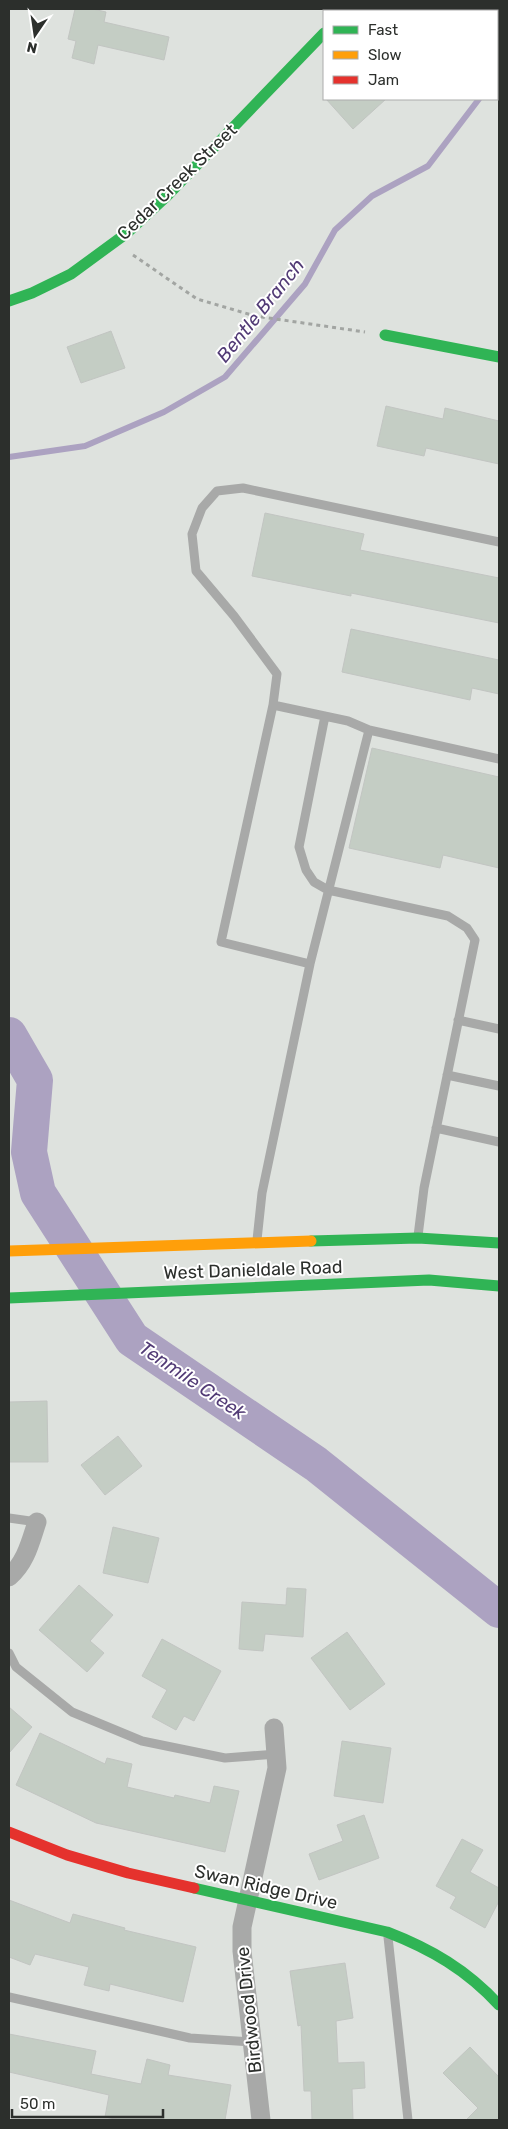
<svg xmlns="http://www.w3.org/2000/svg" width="508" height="2129" font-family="Rubik,sans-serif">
  <rect width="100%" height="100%" fill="#dee2de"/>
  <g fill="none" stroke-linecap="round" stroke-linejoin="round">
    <!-- stream -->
    <path stroke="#aca2c1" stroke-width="6" d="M497 76 499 72
      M9 457 85 446 164 412 225 377 305 284 335 230 372 196 428 166 479 99"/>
    <!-- river -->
    <path stroke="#aca2c1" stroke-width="36" d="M9 1035 35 1080 29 1152 38 1193 132 1339 316 1464 499 1610"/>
  </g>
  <!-- building -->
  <path fill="#c4cdc4" stroke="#c2c5c2" d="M75 9H93L106 12 104 22 169 37 164 60 98 45 94 64 72 58 76 41 68 39Z
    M326 99H386L353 129Z
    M111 331 125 368 81 383 67 347Z
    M386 406 443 419 445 408 499 421V464L426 448 424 456 377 446Z
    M265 513 364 534 360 550 499 578V623L351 593V596L252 576Z
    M351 629 499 660V694L472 688 470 700 342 672Z
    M372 748 499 777V868L443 855 440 868 349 848Z
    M47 1401 48 1462H9V1402Z
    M118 1436 142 1466 105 1495 81 1465Z
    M113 1527 159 1538 148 1583 103 1573Z
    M79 1585 113 1615 90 1641 104 1653 87 1672 39 1630Z
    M287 1588 306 1589 303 1637 265 1634 263 1651 239 1649 242 1602 286 1605Z
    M347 1632 385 1684 350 1710 311 1658Z
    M162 1639 221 1671 194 1721 184 1716 176 1730 152 1717 167 1690 142 1676Z
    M9 1707 32 1727 9 1753Z
    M40 1733 105 1764 107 1758 132 1764 127 1787 174 1798 175 1795 210 1803 214 1786 239 1791 225 1852 96 1823 16 1785Z
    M342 1741 391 1748 383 1803 334 1796Z
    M364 1815 379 1858 319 1880 309 1854 343 1841 337 1825Z
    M462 1839 483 1850 470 1872 499 1888V1901L485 1928 450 1908 456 1897 436 1886Z
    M9 1900 70 1923 73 1914 125 1928 124 1930 196 1947 183 2002 110 1984 109 1991 84 1985 89 1967 35 1954 30 1965 9 1957Z
    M345 1963 353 2018 336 2021 338 2063 364 2062 365 2088 352 2089 353 2120H312L311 2091H304L301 2025 298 2026 290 1971Z
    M9 2034 96 2051 91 2074 141 2084 147 2059 170 2065 168 2075 231 2085 225 2120H120L105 2117 109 2095 9 2072Z
    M470 2047 499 2077V2120H466L478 2108 443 2073Z"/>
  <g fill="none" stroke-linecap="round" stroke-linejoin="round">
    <!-- path -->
    <path stroke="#a2a5a2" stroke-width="3" stroke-dasharray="4 4" stroke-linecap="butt" d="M133 255 197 299 255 316 365 332"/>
    <!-- lane -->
    <path stroke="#a8a9a8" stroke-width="9" d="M273 705 277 674 234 616 196 571 192 534 202 508 217 491 243 488 499 542
      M325 716 299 847 306 870 314 882 328 890 448 916 467 928 475 940 424 1188 418 1236
      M310 964 221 942 273 705 348 721 369 730
      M458 1020 499 1029
      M447 1075 499 1086
      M436 1128 499 1142
      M257 1240 262 1193 310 964 369 730 499 759
      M9 1518 37 1522
      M9 1653 16 1667 72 1712 142 1741 225 1758 277 1754
      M388 1937 408 2120
      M9 1997 190 2038 252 2042"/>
    <!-- street -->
    <path stroke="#a8a9a8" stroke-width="19" d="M345 11 348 9
      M9 1577C26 1562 30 1543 37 1522
      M261 2120 242 1951V1927L277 1768 274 1728"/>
    <!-- fast -->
    <path stroke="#30b455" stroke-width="11" d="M9 301 32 293 71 274 127 233 167 196 324 33
      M385 335 499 357
      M311 1241 418 1238 499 1243
      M9 1298 429 1280 499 1286
      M194 1888 387 1932C431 1949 467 1970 499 2005"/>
    <!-- slow -->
    <path stroke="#ff9f0a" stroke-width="11" d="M9 1251 311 1241"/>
    <!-- jam -->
    <path stroke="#e5322d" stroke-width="11" d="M9 1832 67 1855 128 1873 194 1888"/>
  </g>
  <g text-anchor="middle" stroke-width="4" stroke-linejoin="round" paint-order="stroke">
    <!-- street labels -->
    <g font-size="18" fill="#2c2f2c" stroke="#fff">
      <text transform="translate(177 182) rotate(-44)" y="6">Cedar Creek Street</text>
      <text transform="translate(253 1270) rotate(-2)" y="6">West Danieldale Road</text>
      <text transform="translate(266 1887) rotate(13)" y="6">Swan Ridge Drive</text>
      <text transform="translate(249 2010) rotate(-96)" y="6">Birdwood Drive</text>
    </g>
    <!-- water labels -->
    <g font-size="19" font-style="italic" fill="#523b76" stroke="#fff">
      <text transform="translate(260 310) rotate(-51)" y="7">Bentle Branch</text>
      <text transform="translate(193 1380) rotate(34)" y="7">Tenmile Creek</text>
    </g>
  </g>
  <!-- border -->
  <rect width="508" height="2129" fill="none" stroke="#2c2f2c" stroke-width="20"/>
  <!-- legend -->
  <rect x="323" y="10" width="175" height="90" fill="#ffffff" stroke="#abacab"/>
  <rect x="333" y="26" width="25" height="8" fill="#30b455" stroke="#abacab"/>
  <text x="368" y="35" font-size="15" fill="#2c2f2c">Fast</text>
  <rect x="333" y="51" width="25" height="8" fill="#ff9f0a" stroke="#abacab"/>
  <text x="368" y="60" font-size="15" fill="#2c2f2c">Slow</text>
  <rect x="333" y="76" width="25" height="8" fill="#e5322d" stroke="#abacab"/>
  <text x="368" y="85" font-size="15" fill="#2c2f2c">Jam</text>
  <!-- north arrow -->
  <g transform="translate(35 35) rotate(193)" stroke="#ffffff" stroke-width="4" paint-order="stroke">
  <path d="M0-4L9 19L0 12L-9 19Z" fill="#2c2f2c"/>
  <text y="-8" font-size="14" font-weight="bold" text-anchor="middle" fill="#2c2f2c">N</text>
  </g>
  <!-- scale -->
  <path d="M12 2109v8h151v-8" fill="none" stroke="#2c2f2c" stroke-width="2.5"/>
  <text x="20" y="2109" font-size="15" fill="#2c2f2c" stroke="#ffffff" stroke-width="4" paint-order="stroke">50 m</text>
</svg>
